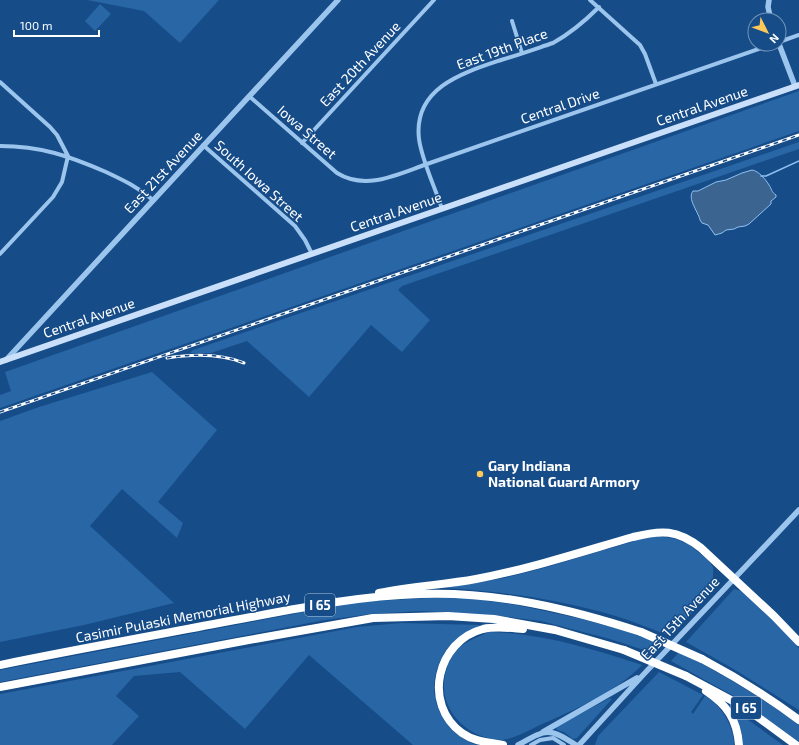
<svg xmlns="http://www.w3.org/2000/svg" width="799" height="745" font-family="'Exo 2',sans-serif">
  <rect width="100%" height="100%" fill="#164c88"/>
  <!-- green -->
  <path fill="#2866a6" d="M87 0H219L180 43 144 11Z
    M100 4 111 14 95 31 85 21Z
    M799 91V131L0 408V395L11 391 5 372Z
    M799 142V149L402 286 398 290 430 320 402 352 371 325 309 397 247 341 211 353H190L193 350Z
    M152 372 217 430 158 502 183 523 177 538 122 489 90 526 174 603 84 625 0 642V421L39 407Z
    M657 536 676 539 690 545 709 561 713 567V580L711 591 671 636C648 628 625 618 602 612 550 598 498 591 445 588L504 578 540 569 645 538Z
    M734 589 742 591 783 630 799 648V710L737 671 686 642Z
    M428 598H466L517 605 582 619 623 630 661 644 653 653 610 639 541 621 482 614 420 611 371 614 325 620 0 682V670L357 602Z
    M401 623 481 625C467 632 451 640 443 655 423 691 438 730 476 745H413L309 655 245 729 180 672 134 676 116 696 139 716 112 745H0V694L357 627Z
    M489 632C542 633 593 649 642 665 616 692 574 710 540 725 530 730 511 740 500 740 464 738 434 705 447 668 449 662 452 655 457 650 466 641 478 637 489 632Z
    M679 652C721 673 761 697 799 725V742L739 699 671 661Z
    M659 672 703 695 691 712 693 714 705 696C721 705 734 726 734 745H595L598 736Z
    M610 698 612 699 577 738 573 739 564 732 557 730 556 727Z
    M737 712 783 745H743L739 725 735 713Z"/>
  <!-- water -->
  <path fill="#3c6490" stroke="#8ec0f1" d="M752 170C759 171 766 180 769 185 772 189 771 192 776 195V197L771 201V204L749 224 745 226 738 227 734 229 726 230 722 233 715 235 708 225 702 223 700 220C698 211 687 199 693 191H698L716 182 726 180 742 173Z"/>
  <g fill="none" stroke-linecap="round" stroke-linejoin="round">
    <!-- stream -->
    <path stroke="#8ec0f1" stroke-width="1.5" d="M761 176H766L799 161"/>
    <!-- minor -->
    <path stroke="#9cc5ee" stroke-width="4" d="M590 0 640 45 645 54 656 84
      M512 21 522 53
      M779 42 799 35
      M0 82 50 127 57 135 68 156
      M249 96 337 173C366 191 398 174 427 164L773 44
      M302 143 434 0
      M203 145 295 226 305 240 312 254
      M0 146C41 146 69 156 106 172 123 180 138 187 153 200
      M442 209C435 187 422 161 419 139 413 88 462 73 501 60 518 55 535 49 553 43 571 33 584 22 599 7
      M0 254 53 197 62 182 68 156
      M531 745 540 740 553 738 564 745"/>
    <!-- tertiary -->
    <path stroke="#9cc5ee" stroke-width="5.5" d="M769 0 768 7 771 20
      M779 44 795 86
      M6 360 338 0
      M543 732 637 678
      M518 745C547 729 548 727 576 745
      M579 745 643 675 799 510"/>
    <!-- secondary -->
    <path stroke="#cae0fa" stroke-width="6" d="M0 362 799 85"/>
    <!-- motorway -->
    <path stroke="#fff" stroke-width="8" d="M379 593C411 586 444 585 476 579 529 569 581 552 633 537 661 530 677 529 701 548L774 616 799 642
      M702 659C736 677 768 697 799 720
      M0 665C73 650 146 637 219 623 285 611 352 596 420 594 496 591 570 609 641 632
      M686 676 744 707 796 745
      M0 687 238 642 373 618 448 616 494 619 555 630 624 650
      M706 691C727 705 737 719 739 745
      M503 745C488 742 475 742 462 733 422 704 437 641 483 629 496 626 510 628 523 629"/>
    <!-- rail casing -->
    <g stroke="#fff" stroke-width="3">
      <path id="rail" d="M167 358C193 354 219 353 244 363
        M0 412 799 135"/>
    </g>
    <!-- rail -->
    <use href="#rail" stroke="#164c88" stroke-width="1.5" stroke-dasharray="4.5" stroke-linecap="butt"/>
    <!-- motorway-bridge -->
    <path stroke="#fff" stroke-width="8" d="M641 632 702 659
      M624 650 686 676"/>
  </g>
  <!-- markers -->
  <circle fill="#ffc95a" stroke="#164c88" stroke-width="1.5" cx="480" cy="474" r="4"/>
  <g text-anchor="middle" stroke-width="3" stroke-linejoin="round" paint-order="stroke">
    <!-- shield labels -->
    <g fill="#164c88" stroke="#b9c9db" stroke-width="1">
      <rect x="305" y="594" width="30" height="22" rx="3"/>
      <rect x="731" y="697" width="30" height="22" rx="3"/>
    </g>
    <g font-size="13" font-weight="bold" fill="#fff">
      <text x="320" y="610">I 65</text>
      <text x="746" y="713">I 65</text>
    </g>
    <!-- street labels -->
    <g font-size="14" fill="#fff" stroke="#164c88">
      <text transform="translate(502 49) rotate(-20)" y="5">East 19th Place</text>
      <text transform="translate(360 64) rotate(-47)" y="5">East 20th Avenue</text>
      <text transform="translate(560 106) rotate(-19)" y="5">Central Drive</text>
      <text transform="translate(702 106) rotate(-19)" y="5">Central Avenue</text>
      <text transform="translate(307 132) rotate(41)" y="5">Iowa Street</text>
      <text transform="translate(163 172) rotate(-47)" y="5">East 21st Avenue</text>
      <text transform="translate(259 181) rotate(42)" y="5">South Iowa Street</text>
      <text transform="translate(396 212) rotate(-19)" y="5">Central Avenue</text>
      <text transform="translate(89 318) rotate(-19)" y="5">Central Avenue</text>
      <text transform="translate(183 617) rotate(-11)" y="5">Casimir Pulaski Memorial Highway</text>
      <text transform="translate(680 618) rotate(-47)" y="5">East 15th Avenue</text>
    </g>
    <!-- poi labels -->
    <g font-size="14" font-weight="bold" fill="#fff" stroke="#164c88" text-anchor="start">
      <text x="488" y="471">Gary Indiana<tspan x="488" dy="16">National Guard Armory</tspan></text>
    </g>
  </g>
  <!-- north arrow -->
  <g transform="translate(767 32) rotate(132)"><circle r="19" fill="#164c88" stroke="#7394b8"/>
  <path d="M0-3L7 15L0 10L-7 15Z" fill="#ffc95a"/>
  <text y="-6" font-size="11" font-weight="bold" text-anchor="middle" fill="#ffffff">N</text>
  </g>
  <!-- scale -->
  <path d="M14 30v6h85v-6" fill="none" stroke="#ffffff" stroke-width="2"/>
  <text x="20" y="30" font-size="12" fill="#ffffff" stroke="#164c88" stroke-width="3" paint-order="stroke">100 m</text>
</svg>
